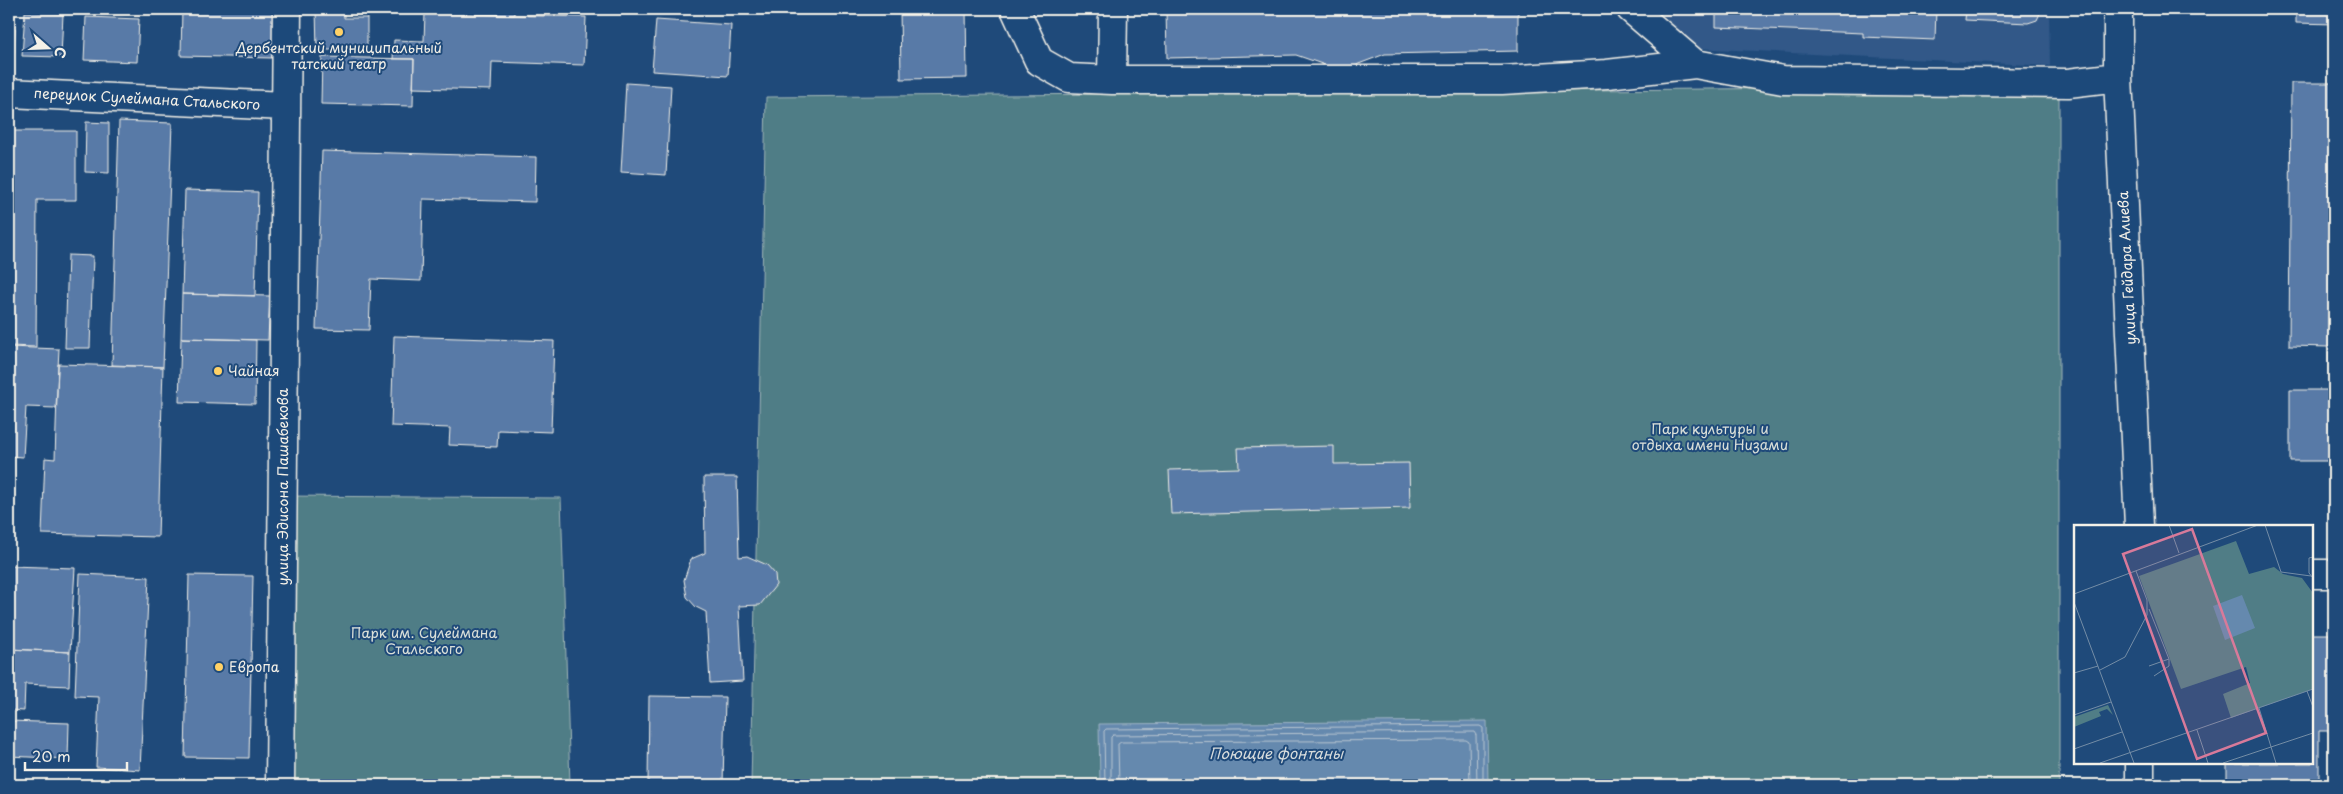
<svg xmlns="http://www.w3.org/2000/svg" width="2343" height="794" font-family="'Playpen Sans',sans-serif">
  <rect width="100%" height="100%" fill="#1f4a7a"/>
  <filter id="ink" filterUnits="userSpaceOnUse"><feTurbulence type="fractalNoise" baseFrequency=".02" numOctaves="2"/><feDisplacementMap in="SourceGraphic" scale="10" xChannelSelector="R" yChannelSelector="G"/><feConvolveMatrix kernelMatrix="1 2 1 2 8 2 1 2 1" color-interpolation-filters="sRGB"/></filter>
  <g filter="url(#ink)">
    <!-- built -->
    <path fill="#305888" d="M1658 9H2049L2050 66 1695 48Z"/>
    <!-- green -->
    <path fill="#507d86" stroke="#a2b7b7" d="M2059 86V785H751L766 97Z
      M284 496 561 498 570 785H282Z"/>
    <!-- water -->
    <path fill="#6589ae" stroke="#9eb3c5" d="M1487 721 1488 785H1100L1099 724Z"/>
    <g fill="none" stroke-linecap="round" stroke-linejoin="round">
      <!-- shore -->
      <path stroke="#bbc7d1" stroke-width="1" d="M1105 785 1104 731 1106 729 1480 726 1483 728V785
        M1111 785V737L1113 735 1474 732 1476 735 1477 785
        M1119 785 1118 744 1121 742 1466 740 1469 742 1470 785"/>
    </g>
    <!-- building -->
    <path fill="#597aa7" stroke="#f4f1e8" d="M182 9H274L273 58 181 56Z
      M316 9H344V18H367V50H317Z
      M477 9H514V15L477 14Z
      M900 9H966L967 78 901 79Z
      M1166 9H1518V51L1385 54 1356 65H1325L1296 55 1167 58Z
      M1716 9H1936L1935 40 1863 37V33L1716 27Z
      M1966 9H2042L2037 20 2028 23 1965 20Z
      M2296 9H2334V24L2296 23Z
      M25 12 63 14 61 57 22 56Z
      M425 13 586 17 584 65 492 62 491 90 413 88 414 59H393L394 40 424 41Z
      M86 17 139 19 137 62 84 60Z
      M656 20 731 25 728 76 652 71Z
      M9 29H15L14 54H9Z
      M322 57 414 59 413 106 321 104Z
      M626 83 671 86 666 175 621 172Z
      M2291 83H2334V461H2290V390H2329V347L2289 346Z
      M119 121 172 123 163 367 112 365Z
      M86 122 109 123V173L85 172Z
      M9 131H76V200H37L36 347 9 346Z
      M322 151 536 157 535 202 423 199 421 281 371 279 369 330 316 329Z
      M185 190 258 192 255 296 182 294Z
      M68 255 93 256 90 348H65Z
      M182 294 270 296 268 340 181 338Z
      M394 336 554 341 551 432 498 430 497 447 449 445 450 428 391 426Z
      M181 338 256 340 255 404 179 402Z
      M9 347 59 349 56 408 26 407 23 457 9 456Z
      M58 364 163 367 158 537 42 534 45 458 55 459Z
      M1334 446V464L1409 463 1410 508 1171 514 1169 470 1239 468 1238 448Z
      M704 477H737L739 557 747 556 767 565 775 574 776 585 760 605 739 606 743 681 710 683 706 612 696 607 687 597 684 580 691 559 705 553Z
      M9 566 75 568 70 652 9 649Z
      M80 574 149 577 140 770 96 767 99 697 75 696Z
      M189 575 253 576 249 758 185 757Z
      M2312 634H2334V731H2319V785H2227V763H2312Z
      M9 649 70 652 69 686 25 684 24 711 9 710Z
      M649 696 725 697 723 785H648Z
      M9 721 69 723 68 759 9 756Z"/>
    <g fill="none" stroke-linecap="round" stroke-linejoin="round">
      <!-- minor casing -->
      <g stroke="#f4f1e8" stroke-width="31">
        <path id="minor" d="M1015 9 1039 61 1069 78 1112 80
          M1113 9 1112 80H1502L1607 74 1695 64
          M1631 9 1695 64 1783 80 2068 83 2118 77
          M2118 9V77L2139 526
          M9 93 285 106
          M2312 574H2334
          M280 785 287 9
          M2140 785V763"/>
      </g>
      <!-- minor -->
      <use href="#minor" stroke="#1f4a7a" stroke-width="28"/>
    </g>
  </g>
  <!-- markers -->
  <g fill="#ffd166" stroke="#1f4a7a" stroke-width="2">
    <circle cx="339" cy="32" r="5"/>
    <circle cx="218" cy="371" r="5"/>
    <circle cx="219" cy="667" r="5"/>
  </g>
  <g text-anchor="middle" stroke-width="4" stroke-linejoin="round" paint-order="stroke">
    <!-- poi labels -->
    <g font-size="14" fill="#f4f1e8" stroke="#1f4a7a" text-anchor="start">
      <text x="339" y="53" text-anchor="middle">Дербентский муниципальный<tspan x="339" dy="16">татский театр</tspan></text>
      <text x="228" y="376">Чайная</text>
      <text x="229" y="672">Европа</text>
    </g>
    <!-- street labels -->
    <g font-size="14" fill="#f4f1e8" stroke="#1f4a7a">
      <text transform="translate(147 99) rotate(3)" y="5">переулок Сулеймана Стальского</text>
      <text transform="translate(2127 268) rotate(-93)" y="5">улица Гейдара Алиева</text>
      <text transform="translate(283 487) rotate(-90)" y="5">улица Эдисона Пашабекова</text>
    </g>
    <!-- park labels -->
    <g font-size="14" fill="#dbe0d9" stroke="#1f4a7a">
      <text x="1710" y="434">Парк культуры и<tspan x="1710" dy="16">отдыха имени Низами</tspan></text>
      <text x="424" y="638">Парк им. Сулеймана<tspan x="424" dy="16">Стальского</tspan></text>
    </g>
    <!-- water labels -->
    <g font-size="15" font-style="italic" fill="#d7dcdc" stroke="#1f4a7a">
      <text x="1276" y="759">Поющие фонтаны</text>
    </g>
  </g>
  <!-- overview -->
  <g transform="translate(2074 525)">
    <rect width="239" height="239" fill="#1f4a7a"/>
    <path d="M162 16 175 49 200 42 209 49 228 53 239 68V164L157 193 149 169 176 158 172 142 107 164 65 51ZM34 180 39 190 33 184 25 187 27 191 0 202V192Z" fill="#507d86"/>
    <path d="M168 70 181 103 151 115 139 81Z" fill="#6589ae"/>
    <path fill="none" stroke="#748da6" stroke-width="1" d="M95 0 105 28M191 0 207 47 237 51M239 32 235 33V48L239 53M0 69 184 0M0 77 60 238M75 84 95 134 75 141M26 145 51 132 73 90V75L62 46M0 148 24 141M80 151 95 141V134M233 166 239 182M185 183 202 238M0 190 37 177M123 205 134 238M0 224 48 207M26 238 239 164M149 238 239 208"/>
    <path fill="#d87a9a" fill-opacity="0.15" stroke="#d87a9a" stroke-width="2.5" d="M118 4 192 208 123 234 49 29Z"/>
    <rect width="239" height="239" fill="none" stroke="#f4f1e8" stroke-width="2.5"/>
  </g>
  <!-- margin -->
  <rect width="2343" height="794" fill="none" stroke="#1f4a7a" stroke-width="30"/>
  <rect x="15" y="15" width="2313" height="764" fill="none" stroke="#f4f1e8" stroke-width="2" filter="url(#ink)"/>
  <!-- north arrow -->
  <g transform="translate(48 48) rotate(110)" stroke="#1f4a7a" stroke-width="4" paint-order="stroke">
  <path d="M0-4L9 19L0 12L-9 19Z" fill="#f4f1e8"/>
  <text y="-8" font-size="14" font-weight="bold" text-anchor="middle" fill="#f4f1e8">С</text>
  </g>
  <!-- scale -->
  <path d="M25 762v8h102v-8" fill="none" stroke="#f4f1e8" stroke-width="2.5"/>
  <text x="32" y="762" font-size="15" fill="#f4f1e8" stroke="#1f4a7a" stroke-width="4" paint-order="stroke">20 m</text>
</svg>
